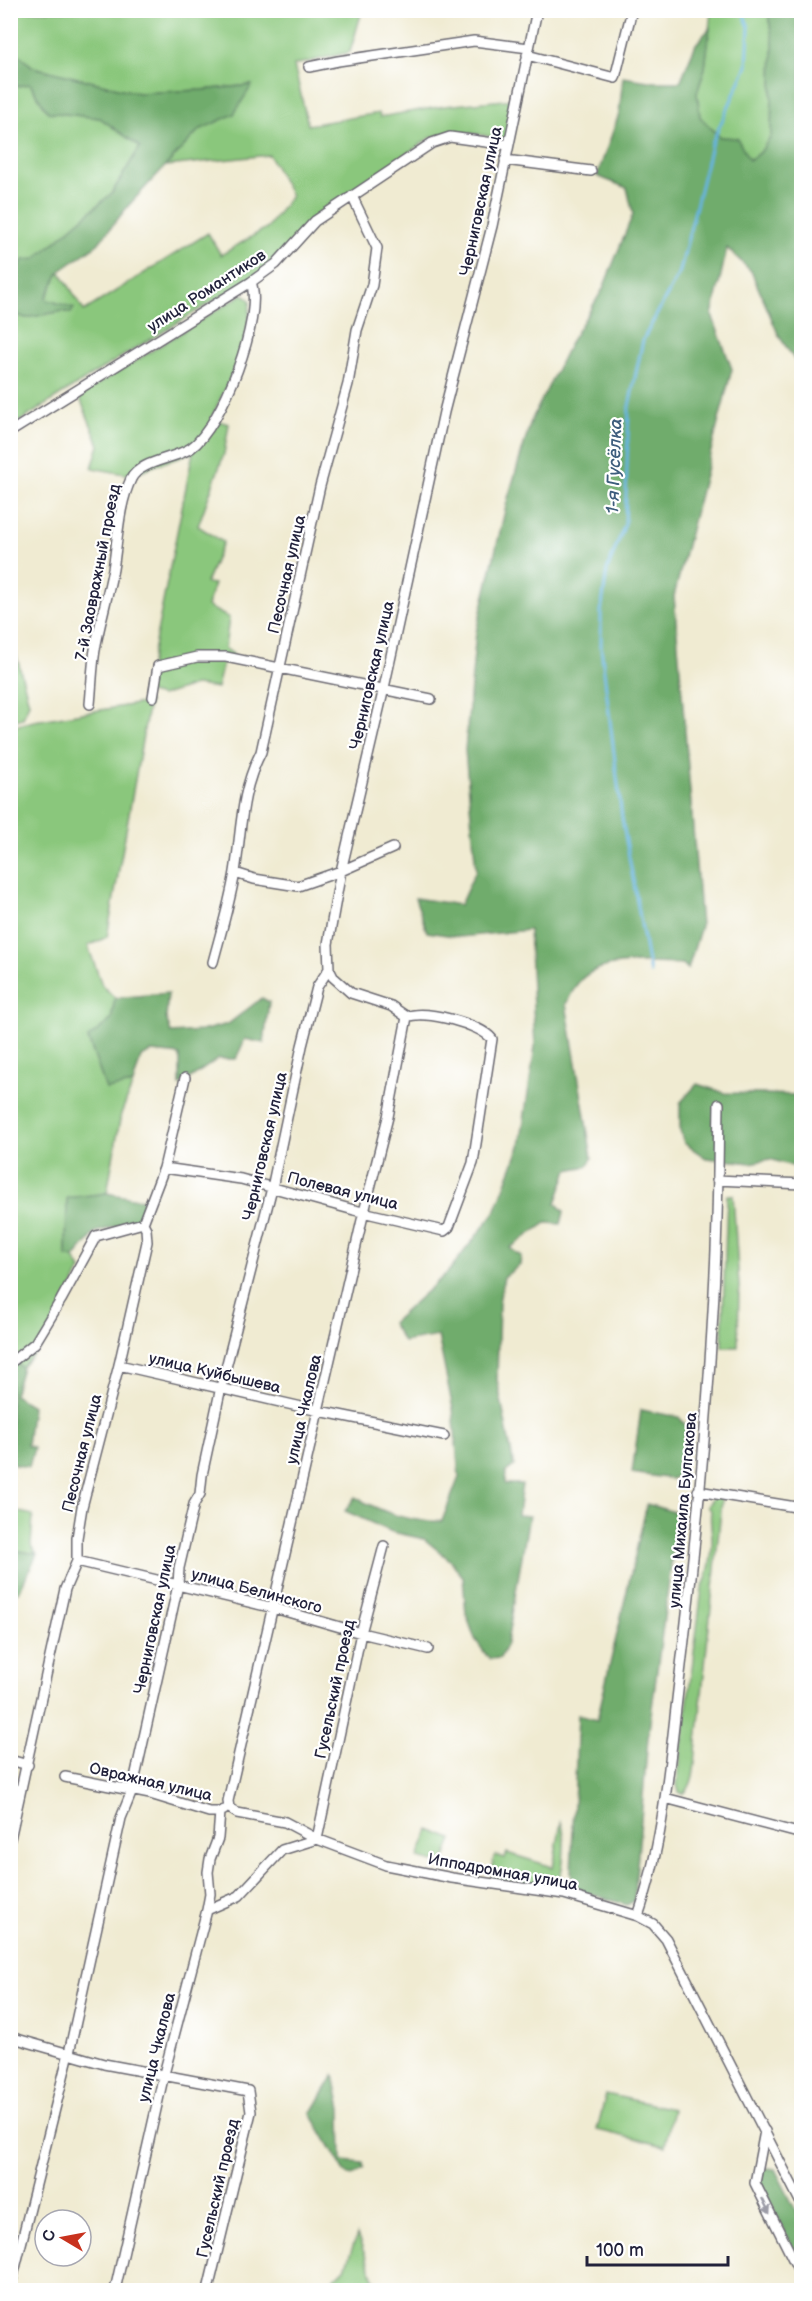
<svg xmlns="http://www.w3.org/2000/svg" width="812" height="2301" font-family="'Balsamiq Sans',sans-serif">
  <rect width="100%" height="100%" fill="#fff"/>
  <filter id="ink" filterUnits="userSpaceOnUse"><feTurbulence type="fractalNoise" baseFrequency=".0167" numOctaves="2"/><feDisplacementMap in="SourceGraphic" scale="12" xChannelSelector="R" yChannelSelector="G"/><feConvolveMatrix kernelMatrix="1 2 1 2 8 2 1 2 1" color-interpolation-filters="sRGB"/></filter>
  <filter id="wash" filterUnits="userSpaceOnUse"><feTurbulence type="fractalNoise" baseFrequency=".008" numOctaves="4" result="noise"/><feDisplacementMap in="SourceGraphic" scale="24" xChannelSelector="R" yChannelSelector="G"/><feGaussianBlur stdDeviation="1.35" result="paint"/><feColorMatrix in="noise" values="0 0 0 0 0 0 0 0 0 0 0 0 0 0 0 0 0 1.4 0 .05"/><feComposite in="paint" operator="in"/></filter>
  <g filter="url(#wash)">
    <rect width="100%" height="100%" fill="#f0ebd2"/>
    <!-- green -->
    <path fill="#8ac77c" stroke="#56745c" stroke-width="1.5" d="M11 11H362L350 52 294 65 308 125 379 113 380 117 444 106 514 99 507 136 501 140C477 132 454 130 430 138L314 218 279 257 263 271 90 376 11 427V313L26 318 63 311 71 313 73 308 45 300 60 271 84 311 208 233 221 255 268 227 291 196 269 155 166 166 199 130 234 114 251 85 202 90 138 93 33 67 11 48Z
      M711 11H768L773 43 771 136 760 153 748 160 737 138 720 137 700 117 697 93 705 68Z
      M30 84 48 112 100 118 140 147 112 193 11 280V87Z
      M243 294 250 300C251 342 228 381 211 419L229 424 224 454 198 526 223 542 206 583 214 584 207 606 229 618 225 648 233 654 232 660 223 663 217 688 195 685 161 696 145 692 193 452 130 475 92 468 99 445 79 396Z
      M10 631 29 703 23 718 11 721Z
      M149 702 107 937 88 946 102 985 115 998 111 1020 88 1039 106 1089 133 1084 121 1114 107 1193 67 1199 66 1255 74 1258 81 1269C65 1304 48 1339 22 1367L15 1362H10V727L34 721Z
      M727 1195H733L739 1286 738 1347H722Z
      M713 1497H720L722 1501 697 1742C695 1756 696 1786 683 1794L679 1792 677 1785 702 1589C708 1575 712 1561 712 1545 713 1533 709 1523 711 1511L707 1507Z
      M11 1510 33 1515 31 1546 37 1554 20 1551 11 1553Z
      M561 1822C566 1833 565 1876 555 1884L499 1880 490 1873 495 1855 505 1858 507 1853 553 1867Z
      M429 1830 452 1839 443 1864 418 1858Z
      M606 2094 673 2109 665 2146 597 2130Z
      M357 2235 379 2290 331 2281 345 2268Z"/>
    <!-- forest -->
    <path fill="#6fac6c" stroke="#486754" stroke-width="1.5" d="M768 11H801V370L779 336 751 271 727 248 712 315 732 369 674 596 701 926 688 969 683 964C653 964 599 956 578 983 573 989 570 997 566 1004L592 1158 588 1166 568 1170 556 1203 564 1212 561 1224 546 1223 510 1248 521 1256 520 1265 504 1277 499 1302 497 1380 514 1466 506 1472 505 1484H522L518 1515 529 1516 507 1643 500 1658 489 1659 475 1639 466 1614 463 1577 451 1561 424 1539 392 1532 345 1511 355 1497C382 1512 410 1523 442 1521L459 1477 453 1409 438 1336 403 1342 392 1323 448 1272 495 1212 520 1146 535 1046 529 930 460 937 427 932 415 898 460 905 476 870 465 750 476 632 508 498 531 421 572 339 602 291 633 214 627 188 597 176 619 114 623 77 655 82H680L696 44 710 28 705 68 697 93 700 117 720 137 737 138 749 160 760 153 771 136 773 43Z
      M11 48 33 67 138 93 202 90 252 85 234 114 199 130 129 205 98 244 60 271 45 299 74 308 71 313 63 311 26 318 11 313V280L23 260 35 259 112 193 140 147 100 118 48 112 30 84 11 87Z
      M168 993 166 1018 171 1033 201 1031 228 1024 262 998 269 1002 264 1043 245 1039 236 1059H218L180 1085V1055L152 1052 141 1057 133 1084 106 1089 88 1038 111 1020 115 998Z
      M697 1084 725 1093 801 1095V1169L770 1159 751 1163 706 1158 684 1143 680 1131V1103Z
      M107 1193 148 1201 140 1218 135 1221 96 1232 74 1258 66 1256 67 1198Z
      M10 1362H14L22 1367 14 1395 32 1406 27 1445 34 1448 29 1467 11 1464Z
      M641 1410 679 1417 687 1427 683 1470 672 1479 632 1473Z
      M647 1504 678 1513 648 1738 634 1901 627 1905 581 1891 574 1886 571 1873 578 1715 597 1720Z
      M20 1551 37 1554 19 1592 11 1591V1553Z
      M334 2075 341 2109 342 2161 363 2163 364 2168 352 2176 346 2174 311 2114Z
      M767 2168 775 2169 801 2221V2264L759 2180 762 2170Z"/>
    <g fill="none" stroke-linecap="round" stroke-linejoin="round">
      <!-- stream -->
      <path stroke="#68b5e1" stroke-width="3" d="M650 973 622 818 601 647V612L607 570 625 524 629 406 643 340 680 271 711 145 747 66 749 27 742 10"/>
    </g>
  </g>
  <g filter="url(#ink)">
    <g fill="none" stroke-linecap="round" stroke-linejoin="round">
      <!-- minor casing -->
      <g stroke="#6a6870" stroke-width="12">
        <path id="minor" d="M527 55 615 78 632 10
          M309 67 338 61 474 41 529 48
          M505 160 591 171
          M10 432 251 282 276 264 315 221 432 143 450 137 508 145
          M153 697 158 666 197 657H226L431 699
          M90 704C92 684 92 664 96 644 101 619 108 594 113 569 118 540 118 506 131 479 139 461 175 459 191 448 222 426 264 317 251 282
          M235 873 254 879 298 886 341 871 393 848
          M213 962C221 932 230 902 235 872 242 828 240 793 261 752L320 486 348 384 357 330 372 285 377 248 352 196
          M407 1017 391 1006 351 993 333 977 329 969 328 944 341 871 384 688 444 412 492 226 537 10
          M164 1168 241 1179 354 1210 444 1231 449 1227 473 1163 492 1039C480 1024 424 1009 407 1017
          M717 1180 802 1184
          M10 1359 14 1360 35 1343 61 1300 96 1236 143 1223
          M119 1365 319 1411 444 1436
          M698 1491 802 1508
          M77 1561 274 1608 361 1633 428 1649
          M10 1760 28 1765
          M65 1777 150 1794 209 1812H220L224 1810
          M665 1798 802 1834
          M229 1808 228 1801 362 1220 388 1117 407 1017
          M229 1808 237 1813 285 1822 317 1839 386 1865 452 1878 564 1894 638 1916 653 1924 666 1939 802 2205
          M10 1839 65 1589 77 1561V1538L82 1507 119 1365 147 1242 146 1229 143 1223 164 1168 185 1078
          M207 1910 239 1896 282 1850 317 1839 361 1633 384 1546
          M638 1916C665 1839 670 1754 680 1674 696 1541 709 1406 715 1272 718 1216 718 1160 719 1104
          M10 2037 104 2064 248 2091 251 2112 208 2290
          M765 2131 755 2183 802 2277
          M10 2288 69 2053 121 1818 132 1791 178 1585 179 1568 194 1504 200 1494 202 1475 221 1387 272 1188 302 1046 317 987 329 969
          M115 2290 164 2074 207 1910 210 1894 208 1872 210 1859 218 1838 220 1812"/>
      </g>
      <!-- minor -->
      <use href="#minor" stroke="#fff" stroke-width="9"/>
    </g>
    <!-- one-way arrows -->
    <defs><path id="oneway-solid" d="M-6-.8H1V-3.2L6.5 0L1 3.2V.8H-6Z" transform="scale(1.5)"/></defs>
    <use fill="#9c9ca7" href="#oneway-solid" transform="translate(766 2206) rotate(64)"/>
  </g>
  <g text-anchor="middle" stroke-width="4.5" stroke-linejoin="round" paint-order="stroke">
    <!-- street labels -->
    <g font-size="16" fill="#22223b" stroke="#fff">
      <text transform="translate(480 201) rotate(-78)" y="6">Черниговская улица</text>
      <text transform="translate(206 290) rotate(-33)" y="6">улица Романтиков</text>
      <text transform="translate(97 572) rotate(-79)" y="6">7-й Заовражный проезд</text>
      <text transform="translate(286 574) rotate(-77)" y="6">Песочная улица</text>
      <text transform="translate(371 675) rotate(-77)" y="6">Черниговская улица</text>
      <text transform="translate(264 1146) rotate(-77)" y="6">Черниговская улица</text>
      <text transform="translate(343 1190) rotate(14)" y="6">Полевая улица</text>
      <text transform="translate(215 1372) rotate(13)" y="6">улица Куйбышева</text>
      <text transform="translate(303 1409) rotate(-77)" y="6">улица Чкалова</text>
      <text transform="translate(81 1453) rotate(-76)" y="6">Песочная улица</text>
      <text transform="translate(682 1510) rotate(-85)" y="6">улица Михаила Булгакова</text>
      <text transform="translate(257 1590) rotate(15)" y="6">улица Белинского</text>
      <text transform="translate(154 1619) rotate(-78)" y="6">Черниговская улица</text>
      <text transform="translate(334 1689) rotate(-78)" y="6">Гусельский проезд</text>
      <text transform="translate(151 1781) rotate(13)" y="6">Овражная улица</text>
      <text transform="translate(503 1871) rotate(10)" y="6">Ипподромная улица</text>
      <text transform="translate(156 2047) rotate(-76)" y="6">улица Чкалова</text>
      <text transform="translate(217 2188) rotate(-77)" y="6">Гусельский проезд</text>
    </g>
    <!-- water labels -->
    <g font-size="18" font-style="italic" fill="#3e5d7d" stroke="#fff">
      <text transform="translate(614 466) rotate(-88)" y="6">1-я Гусёлка</text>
    </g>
  </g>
  <!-- margin -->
  <rect width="812" height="2301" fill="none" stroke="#fff" stroke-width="36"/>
  <!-- north arrow -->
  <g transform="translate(63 2238) rotate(280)"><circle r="28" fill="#ffffff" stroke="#a7a7b1" stroke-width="1.5"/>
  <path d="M0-4.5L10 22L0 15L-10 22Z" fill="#c8321e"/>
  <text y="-9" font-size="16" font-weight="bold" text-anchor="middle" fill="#22223b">С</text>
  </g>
  <!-- scale -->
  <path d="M587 2256v9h141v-9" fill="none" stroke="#22223b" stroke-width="3"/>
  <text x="596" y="2256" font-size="18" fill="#22223b" stroke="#ffffff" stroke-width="4.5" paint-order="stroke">100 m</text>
</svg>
